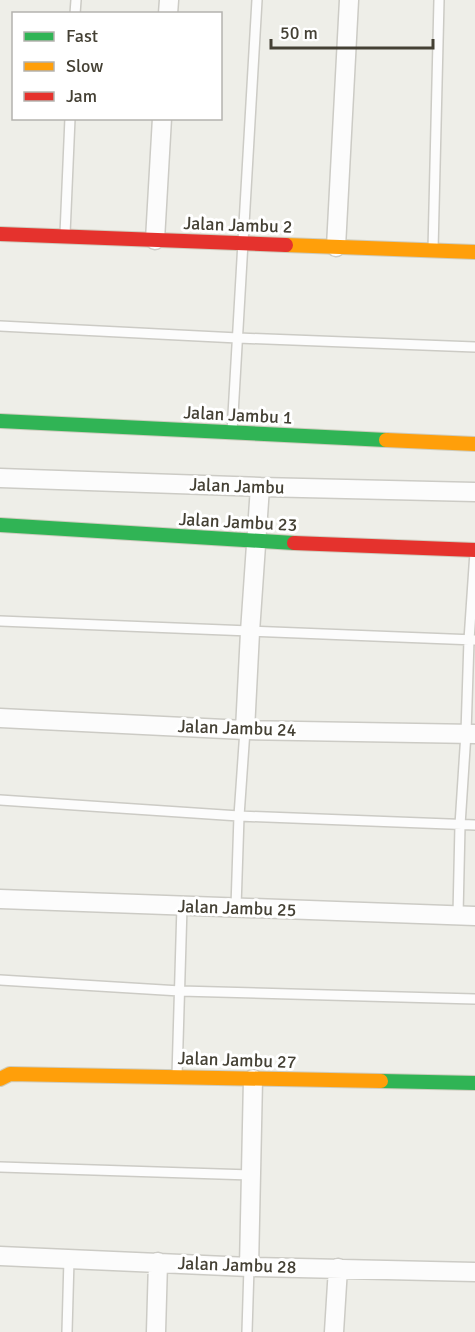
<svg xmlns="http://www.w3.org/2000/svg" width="475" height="1332" font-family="Signika,sans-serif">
  <rect width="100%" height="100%" fill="#eeeee8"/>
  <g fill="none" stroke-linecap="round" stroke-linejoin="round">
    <!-- lane casing -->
    <g stroke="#cccbc5" stroke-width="12">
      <path id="lane" d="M75 14 76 0
        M65 234 70 118
        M433 250 439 0
        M0 326 238 338 475 347
        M232 432 257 0
        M0 621 475 640
        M0 800 239 816 475 825
        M236 907 239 816 245 730
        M458 915 460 825 466 733 469 640 475 552
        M0 980 180 991 475 999
        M177 1076 182 906
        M0 1167 251 1175
        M67 1332 69 1259
        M247 1332 249 1267"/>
    </g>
    <!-- street casing -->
    <g stroke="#cccbc5" stroke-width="21">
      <path id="street" d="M168 14 169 0
        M155 240 162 118
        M336 247 349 0
        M0 478 260 487 475 492
        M0 718 245 730 475 734
        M245 730 250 632 260 487
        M0 899 475 916
        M0 1256 249 1267 475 1272
        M249 1267 253 1079
        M156 1332 158 1262
        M334 1332 338 1268"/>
    </g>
    <!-- fast casing -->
    <g stroke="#ceccbe" stroke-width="16">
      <path id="fast" d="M0 421 386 440
        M0 525 294 543
        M381 1081 475 1083"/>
    </g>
    <!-- slow casing -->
    <g stroke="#ceccbe" stroke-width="16">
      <path id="slow" d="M286 245 475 252
        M386 440 475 444
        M0 1079 10 1074 381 1081"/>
    </g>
    <!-- jam casing -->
    <g stroke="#ceccbe" stroke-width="16">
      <path id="jam" d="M0 234 286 245
        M294 543 475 550"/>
    </g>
    <!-- lane -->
    <use href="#lane" stroke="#fcfcfc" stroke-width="9"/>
    <!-- street -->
    <use href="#street" stroke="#fcfcfc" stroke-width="18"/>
    <!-- fast -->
    <use href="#fast" stroke="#30b455" stroke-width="14"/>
    <!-- slow -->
    <use href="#slow" stroke="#ff9f0a" stroke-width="14"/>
    <!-- jam -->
    <use href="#jam" stroke="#e5322d" stroke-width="14"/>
  </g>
  <g text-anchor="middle" stroke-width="6" stroke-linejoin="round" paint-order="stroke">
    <!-- street labels -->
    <g font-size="18" fill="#444034" stroke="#fff">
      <text transform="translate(238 225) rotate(2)" y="6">Jalan Jambu 2</text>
      <text transform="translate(238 415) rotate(3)" y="6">Jalan Jambu 1</text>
      <text transform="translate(237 486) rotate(2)" y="6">Jalan Jambu</text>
      <text transform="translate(238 522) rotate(3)" y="6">Jalan Jambu 23</text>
      <text transform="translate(237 728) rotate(2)" y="6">Jalan Jambu 24</text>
      <text transform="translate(237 908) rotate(2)" y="6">Jalan Jambu 25</text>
      <text transform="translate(237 1060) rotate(2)" y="6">Jalan Jambu 27</text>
      <text transform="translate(237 1265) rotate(2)" y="6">Jalan Jambu 28</text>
    </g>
  </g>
  <!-- legend -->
  <rect x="12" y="12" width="210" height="108" fill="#ffffff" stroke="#b4b3ae" stroke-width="1.5"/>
  <rect x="24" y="32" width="30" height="9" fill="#30b455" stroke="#b4b3ae" stroke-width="1.5"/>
  <text x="66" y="42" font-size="18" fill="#444034">Fast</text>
  <rect x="24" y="62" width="30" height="9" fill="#ff9f0a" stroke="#b4b3ae" stroke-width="1.5"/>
  <text x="66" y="72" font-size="18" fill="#444034">Slow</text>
  <rect x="24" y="92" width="30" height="9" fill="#e5322d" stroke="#b4b3ae" stroke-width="1.5"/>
  <text x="66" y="102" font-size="18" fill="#444034">Jam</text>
  <!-- scale -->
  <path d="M271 39v9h162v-9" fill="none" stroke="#444034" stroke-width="3"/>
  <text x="280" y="39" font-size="18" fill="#444034" stroke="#ffffff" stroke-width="4.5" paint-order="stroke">50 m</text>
</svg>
